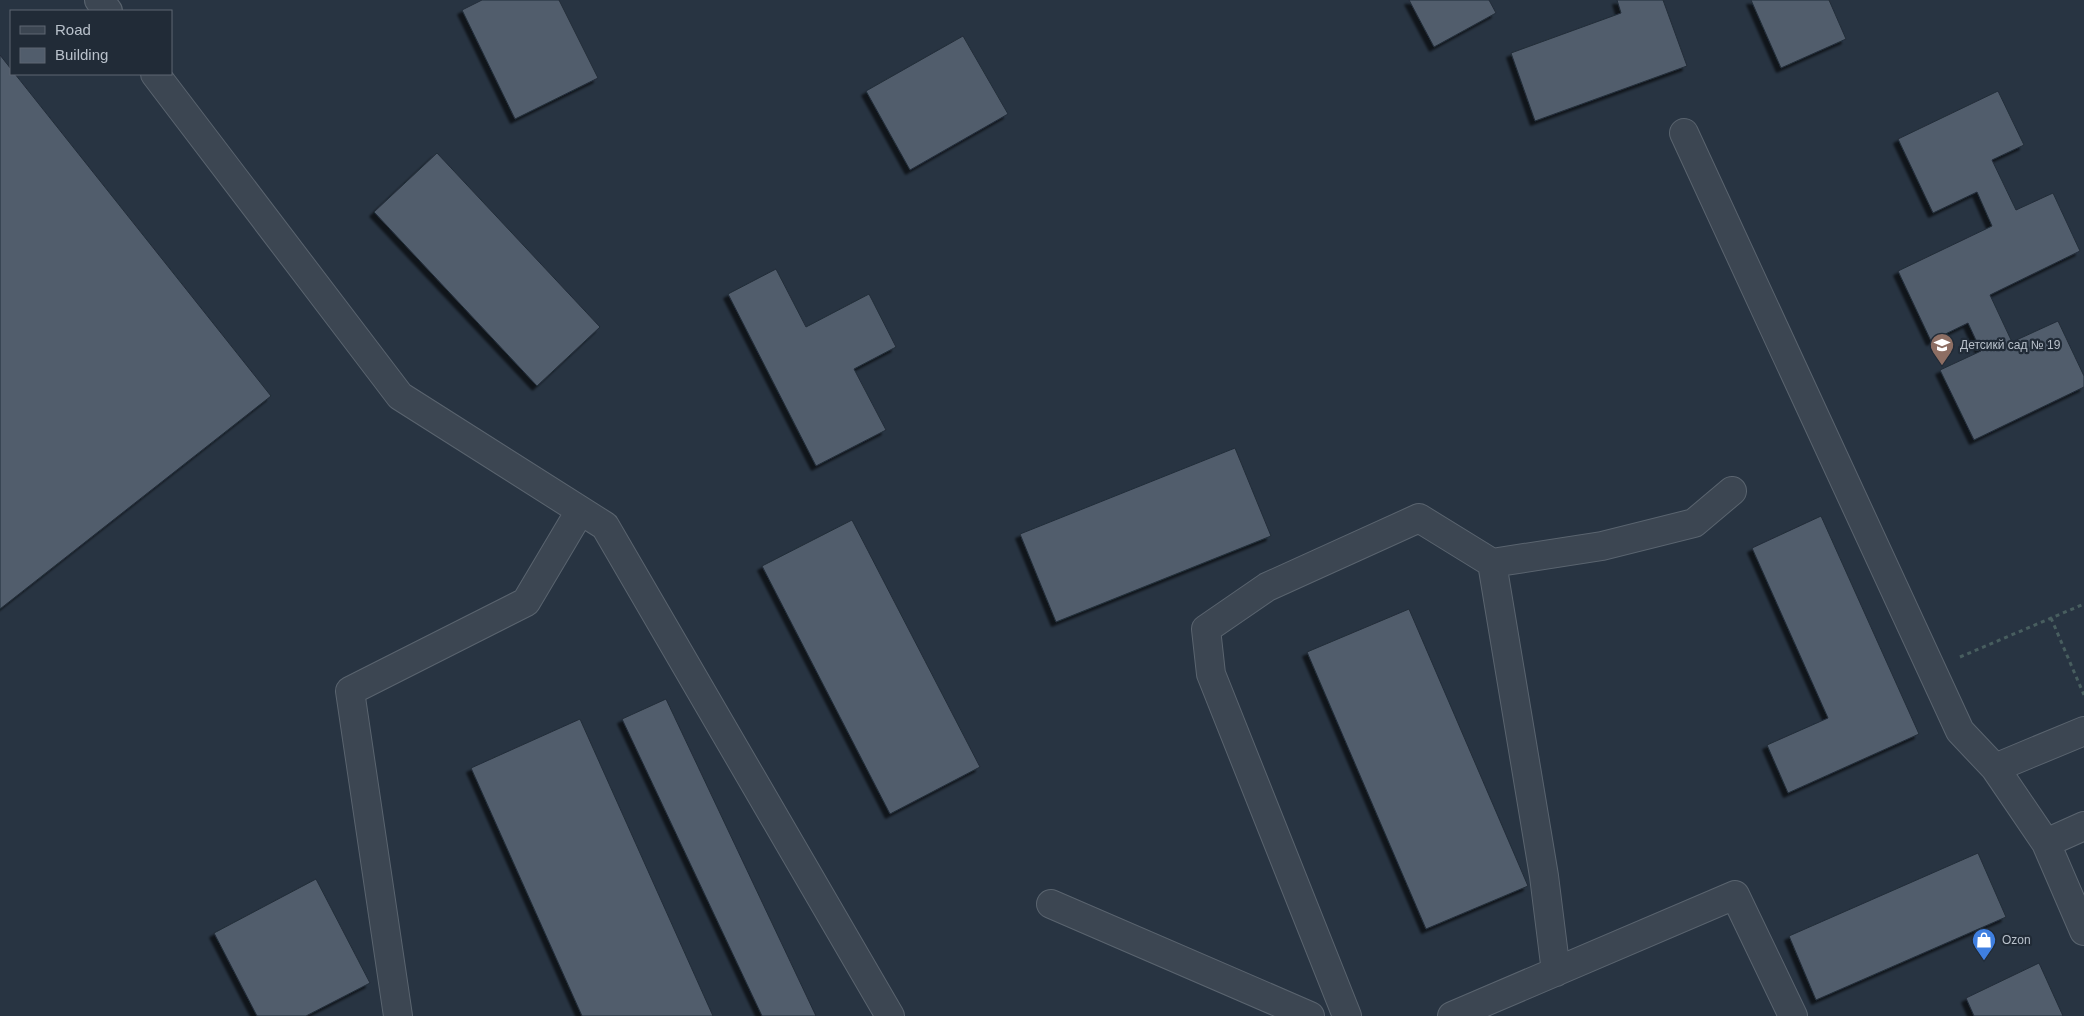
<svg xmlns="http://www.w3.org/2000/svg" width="2084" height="1016" font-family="Helvetica,sans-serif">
  <defs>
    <filter id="shadow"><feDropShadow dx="-4.5" dy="4.5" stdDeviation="1" flood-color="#0009"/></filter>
  </defs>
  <rect width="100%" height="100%" fill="#283442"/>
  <!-- building -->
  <path fill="#515d6c" stroke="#232d39" filter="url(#shadow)" d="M482 0H559L598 78 515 119 462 10Z
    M1409 0H1489L1496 13 1434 47Z
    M1617 0H1663L1687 66 1535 121 1511 53 1621 13Z
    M1751 0H1829L1846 39 1781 68Z
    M963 36 1008 114 910 170 866 91Z
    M0 55 11 69V74H15L271 396 0 609Z
    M1998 91 2024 145 1992 160 2016 210 2053 193 2080 251 1990 295 2012 342 2058 321 2084 376V387L1974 440 1940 370 1981 351 1968 323 1931 341 1898 271 1992 226 1977 192 1933 213 1898 139Z
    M437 153 600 327 537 386 374 212Z
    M776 269 806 327 869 294 896 347 854 369 886 430 816 466 728 294Z
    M1235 448 1271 536 1056 622 1020 534Z
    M1821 516 1919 734 1788 793 1767 745 1828 718 1752 548Z
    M852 520 980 767 890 814 762 566Z
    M1409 609 1528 886 1426 929 1307 652Z
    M666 699 816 1016H762L622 719Z
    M580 719 713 1016H582L471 768Z
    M1978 853 2006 917 1816 1000 1789 936Z
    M316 879 370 983 306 1016H257L214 933Z
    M2039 963 2063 1016H1974L1966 998Z"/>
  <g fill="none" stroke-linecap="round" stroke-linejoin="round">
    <!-- minor casing -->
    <g stroke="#5a646f" stroke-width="30">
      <path id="minor" d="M99 0 108 11
        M155 74 400 396 605 526 890 1016
        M1684 133 1960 731 1995 768 2046 843
        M1995 768 2084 731
        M2084 826 2046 843 2084 931
        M1051 904 1310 1016
        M1556 972 1544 876 1492 563 1602 546 1694 523 1732 491
        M398 1016 350 691 526 602 580 511
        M1347 1016 1211 674 1206 629 1267 587 1419 518 1492 563
        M1452 1016 1735 895 1793 1016"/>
    </g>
    <!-- path -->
    <path stroke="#485e5f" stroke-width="3" stroke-dasharray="4 4" stroke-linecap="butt" d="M2051 618 2084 695
      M1960 657 2084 604"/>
    <!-- minor -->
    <use href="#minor" stroke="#3c4652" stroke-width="28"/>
  </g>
  <!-- icons -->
  <defs>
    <g id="school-pin" transform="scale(1.25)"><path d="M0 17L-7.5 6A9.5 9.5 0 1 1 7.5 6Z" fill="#8d6e63" stroke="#212b37"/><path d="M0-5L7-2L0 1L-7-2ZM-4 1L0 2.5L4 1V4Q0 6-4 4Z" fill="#fff"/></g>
    <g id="shop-pin" transform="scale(1.25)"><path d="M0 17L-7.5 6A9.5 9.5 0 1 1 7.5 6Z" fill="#3f7fe0" stroke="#212b37"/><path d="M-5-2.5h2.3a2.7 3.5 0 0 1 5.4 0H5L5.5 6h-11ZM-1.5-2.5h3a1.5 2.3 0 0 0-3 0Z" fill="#fff"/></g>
  </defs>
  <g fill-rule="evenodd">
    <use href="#school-pin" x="1942" y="345"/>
    <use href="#shop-pin" x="1984" y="940"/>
  </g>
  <g text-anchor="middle" stroke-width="4.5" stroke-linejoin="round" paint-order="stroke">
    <!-- poi labels -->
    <g font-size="12" fill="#b9c1cb" stroke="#212b37" text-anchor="start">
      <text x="1960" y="349">Детсикй сад № 19</text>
      <text x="2002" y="944">Ozon</text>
    </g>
  </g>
  <!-- legend -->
  <rect x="10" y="10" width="162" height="65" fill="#212b37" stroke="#5e6772"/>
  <rect x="20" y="26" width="25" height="8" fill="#3c4652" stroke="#5e6772"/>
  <text x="55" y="35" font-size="15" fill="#b9c1cb">Road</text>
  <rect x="20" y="48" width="25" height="15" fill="#515d6c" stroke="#5e6772"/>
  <text x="55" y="60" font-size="15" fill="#b9c1cb">Building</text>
</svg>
